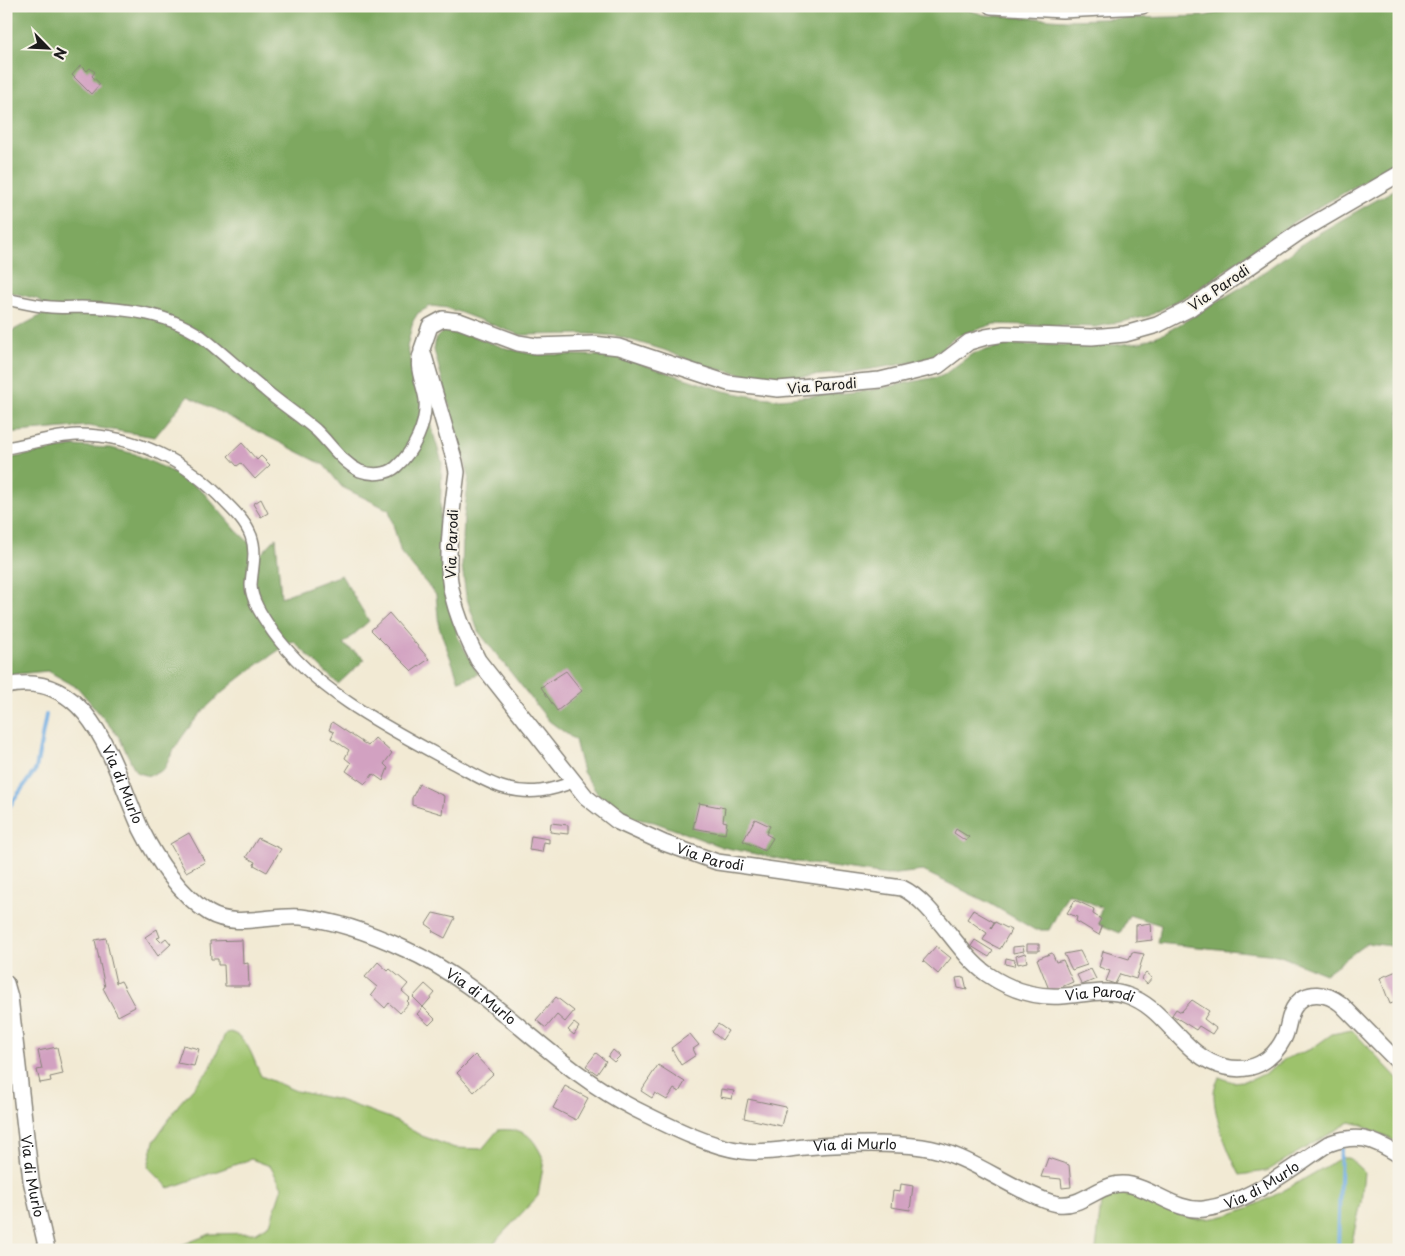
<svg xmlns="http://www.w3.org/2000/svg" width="1405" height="1256" font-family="'Playpen Sans',sans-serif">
  <rect width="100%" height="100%" fill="#f7f3e8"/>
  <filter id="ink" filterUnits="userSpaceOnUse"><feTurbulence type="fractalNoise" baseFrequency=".02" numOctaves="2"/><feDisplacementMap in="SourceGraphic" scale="10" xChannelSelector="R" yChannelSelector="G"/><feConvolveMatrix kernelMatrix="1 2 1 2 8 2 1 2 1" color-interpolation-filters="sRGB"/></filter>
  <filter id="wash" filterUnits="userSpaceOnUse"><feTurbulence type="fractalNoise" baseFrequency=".0096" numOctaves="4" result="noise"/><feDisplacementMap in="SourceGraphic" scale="20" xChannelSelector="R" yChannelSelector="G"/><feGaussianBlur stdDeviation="1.12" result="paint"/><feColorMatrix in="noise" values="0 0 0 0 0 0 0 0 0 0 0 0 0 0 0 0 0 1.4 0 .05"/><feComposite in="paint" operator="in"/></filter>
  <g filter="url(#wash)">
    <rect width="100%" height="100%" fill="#f2ead4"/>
    <!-- green -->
    <path fill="#9dc26c" stroke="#5c6f44" d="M1352 1030 1399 1080V1143L1362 1125 1350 1122 1266 1171 1240 1175C1229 1154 1213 1116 1214 1092 1214 1087 1218 1081 1219 1077L1233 1082 1251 1080 1268 1072 1285 1059 1311 1049 1332 1034Z
      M230 1032C249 1037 253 1060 261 1076L296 1091 339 1100 390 1118 422 1136 455 1148 482 1149 498 1130C526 1128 532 1135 544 1160L538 1196 487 1250H169L210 1234 255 1233 270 1224 282 1187 270 1166 251 1159 169 1188 148 1167 154 1141 179 1104 210 1069 225 1034Z
      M1341 1158H1349L1364 1172 1361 1203 1350 1250H1096L1101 1202C1131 1178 1166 1217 1198 1219 1242 1221 1303 1178 1341 1158Z"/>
    <!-- forest -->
    <path fill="#7ea860" stroke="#4d623e" d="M6 6H954L985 15 1066 20 1205 16 1247 6H1399V161L1295 221 1196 291 1149 316 1096 327 994 324 957 336 930 358 903 364 846 373 768 379 706 367 664 350 617 336 589 334 520 335 448 308 431 306 418 313 413 321 407 347 442 462 439 543 447 594 458 637 478 674 459 681 439 627 436 595 401 553 389 510 342 487 324 465 188 396 155 437 88 426 6 433V334L44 314 43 304 37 299 6 291Z
      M1399 187V947L1367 943 1325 974 1278 955 1158 943 1161 925 1129 915 1120 933 1096 923 1102 908 1068 893 1049 930H1035L989 903 923 871 887 875 790 861 722 847 654 822 625 817 601 799 583 772 575 740 549 721 478 631 466 596 462 566 464 517 469 476 434 350 436 338 445 329 457 330 502 347 531 354 617 356 724 391 750 396 779 399 866 391 942 376 972 354 1004 345H1115L1141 342 1165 333 1250 282 1312 237Z
      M73 446 111 448 135 454 181 476 203 492 236 530 261 554 276 538 281 597 341 575 369 621 343 644 365 659 338 684 293 641C242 674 188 712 164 770L149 776 136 772 119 737 78 688 48 671 6 675V459Z"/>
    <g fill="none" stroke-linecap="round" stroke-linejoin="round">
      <!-- stream -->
      <path stroke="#72aee3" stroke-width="4" d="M6 811 36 769 46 715
        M1338 1250 1341 1145"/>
    </g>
    <g id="blocks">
      <!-- building -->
      <path fill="#d2a1c1" d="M81 65 87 71 90 68 95 72 92 76 100 84 91 94 72 75Z
        M242 443 257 460 261 456 270 465 255 479 241 463 237 466 228 456Z
        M261 499 268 513 261 517 253 504Z
        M389 613 429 659 412 671 371 630Z
        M566 671 582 691 557 711 541 687Z
        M332 722 368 746 375 738 392 753 384 764 388 768 383 781 373 774 365 784 346 771 351 763 345 758 349 750 331 738 334 732 329 730Z
        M419 784 444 796 442 814 412 805V798Z
        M699 803 725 808 723 821 727 822 725 834 693 828Z
        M755 819 770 826 766 834 773 838 765 851 743 841Z
        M551 823 568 825V834L550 832Z
        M956 829 969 837 966 841 954 833Z
        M189 833 205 862 186 872 170 844Z
        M531 836 549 839V843L544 842 542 852 529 850Z
        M258 838 281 849 267 872 254 865 255 862 246 857Z
        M1075 900 1094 909 1093 914 1101 919 1098 925 1102 927 1099 935 1076 921 1077 917 1067 913Z
        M973 910 994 922 991 928 995 922 1011 930 1000 949 983 940 987 933 967 919Z
        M433 913 455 918 445 938 432 931 433 929 426 924Z
        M1151 923 1152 940 1136 942V925Z
        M157 929 160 937 157 938 161 942 166 938 171 944 158 956 145 937Z
        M106 938 116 983 121 981 135 1007 118 1016 103 988 105 987 95 940Z
        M242 940 243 964 248 963 249 986H225L224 965H218V959H211L210 941Z
        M975 940 993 951 989 957 971 946Z
        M1027 944H1039V951H1027Z
        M936 946 951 958 938 974 923 961Z
        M1023 946 1024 951 1013 953V947Z
        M1080 951 1087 965 1072 970 1064 954Z
        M1103 951 1129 959 1132 952 1144 954 1136 979 1120 974 1115 984 1106 981 1110 971 1099 967Z
        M1025 953 1027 962 1018 964 1016 956Z
        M1052 953 1056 962 1063 960 1073 982 1050 992 1037 959Z
        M1006 958 1015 960 1014 966 1005 964Z
        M378 962 388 971 390 969 408 984 402 991 410 998 407 1001 409 1003 400 1013 389 1003 385 1008 371 995 377 987 365 977Z
        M1091 969 1096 979 1082 985 1077 975Z
        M1399 970V1001L1390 1004 1380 978Z
        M1146 973 1152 978 1147 984 1141 979Z
        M964 977 967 990 958 988 956 978Z
        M425 984 435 993 423 1007 435 1019 429 1025 417 1014 423 1007 413 997Z
        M556 997 574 1011 565 1022 557 1015 546 1028 536 1020Z
        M1192 1000 1209 1011 1204 1019 1216 1028 1212 1034 1199 1026 1196 1030 1172 1015 1176 1009 1181 1012Z
        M574 1023 579 1027 574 1035 568 1030Z
        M718 1024 728 1031 722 1040 712 1032Z
        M690 1034 699 1045 693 1049 696 1055 681 1065 671 1048Z
        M183 1045 199 1049 194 1066 177 1063Z
        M57 1047 63 1074 50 1077 51 1081 40 1083 37 1070 42 1069 38 1051Z
        M613 1050 620 1056 614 1062 608 1057Z
        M596 1053 606 1061 597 1074 586 1066Z
        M475 1055 493 1074 474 1092 457 1073Z
        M658 1065 685 1082 679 1092 674 1089 667 1100 655 1093 652 1098 641 1091Z
        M565 1086 588 1098 576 1120 553 1108Z
        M721 1089 734 1091 732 1099 720 1097Z
        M748 1099 786 1107 781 1126 744 1118Z
        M1048 1158 1069 1165 1071 1187 1062 1188 1061 1179 1041 1177Z
        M901 1184 913 1186 910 1210 891 1207 893 1191 900 1192Z"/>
    </g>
  </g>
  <g filter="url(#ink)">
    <use href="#blocks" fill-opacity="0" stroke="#878378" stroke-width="1"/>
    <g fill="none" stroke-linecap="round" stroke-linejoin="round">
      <!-- minor casing -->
      <g stroke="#878378" stroke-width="14">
        <path id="minor" d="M6 299C21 302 36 306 51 307 61 308 71 307 81 307 124 308 173 313 207 341 227 357 245 374 265 390 281 404 300 416 316 430 330 443 341 462 360 471 371 475 387 475 396 467 414 451 427 424 425 400 423 384 411 363 422 349
          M6 448C29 444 54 436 77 435 135 434 188 462 226 503 236 513 246 523 251 536 257 552 252 568 251 585 251 601 265 620 273 632 316 692 388 728 451 762 469 771 486 783 505 788 531 795 551 791 575 781"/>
      </g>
      <!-- tertiary casing -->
      <g stroke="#878378" stroke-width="18">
        <g id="tertiary">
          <path d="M991 6 1062 10 1142 6"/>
          <path id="s1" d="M1399 174 1298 233 1189 309 1157 325 1125 334 1092 337 1004 334 986 337 969 342 938 366 880 380 778 389 728 383 619 347 593 344 536 346 518 343 459 321 443 319 430 326 422 349 455 462 457 472C453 504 448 536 449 568 449 599 464 633 478 660L586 797 618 822 664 843 717 862 902 888C934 903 957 953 987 974 1009 989 1035 998 1062 996 1082 995 1106 988 1126 995 1168 1008 1181 1057 1225 1067 1251 1073 1272 1062 1284 1038 1289 1028 1288 1015 1295 1006 1307 989 1327 993 1341 1004L1399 1063"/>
          <path id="s2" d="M6 686C92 667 114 770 141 829 156 859 180 895 209 913 236 929 272 914 301 917 338 921 371 933 405 949 491 987 551 1067 635 1109 665 1124 709 1147 743 1151 764 1154 785 1149 805 1147 843 1144 885 1142 922 1147 959 1152 989 1174 1022 1190 1033 1195 1045 1202 1058 1204 1084 1208 1103 1178 1131 1185 1156 1191 1178 1212 1204 1209 1250 1203 1289 1169 1328 1144 1357 1133 1372 1138 1399 1155"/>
          <path id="s3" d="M6 983 10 997 31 1180 47 1250"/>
        </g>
      </g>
      <!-- minor -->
      <use href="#minor" stroke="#fff" stroke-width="11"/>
      <!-- tertiary -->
      <use href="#tertiary" stroke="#fff" stroke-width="15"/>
    </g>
  </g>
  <g text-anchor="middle" stroke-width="4" stroke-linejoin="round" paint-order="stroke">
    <!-- street labels -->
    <g font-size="14" fill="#1c1c1c" stroke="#f7f3e8">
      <text transform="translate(1219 288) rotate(-34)" y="5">Via Parodi</text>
      <text transform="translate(822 386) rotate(-5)" y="5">Via Parodi</text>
      <text transform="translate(452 544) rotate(-88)" y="5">Via Parodi</text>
      <text dy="5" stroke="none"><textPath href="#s2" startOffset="169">Via di Murlo</textPath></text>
      <text dy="5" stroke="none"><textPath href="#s1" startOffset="1698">Via Parodi</textPath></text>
      <text dy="5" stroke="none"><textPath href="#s2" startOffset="619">Via di Murlo</textPath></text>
      <text dy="5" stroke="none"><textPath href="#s1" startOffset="2132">Via Parodi</textPath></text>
      <text dy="5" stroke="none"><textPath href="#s2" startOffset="1039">Via di Murlo</textPath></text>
      <text dy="5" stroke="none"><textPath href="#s3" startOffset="195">Via di Murlo</textPath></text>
      <text dy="5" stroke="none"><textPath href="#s2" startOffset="1472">Via di Murlo</textPath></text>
    </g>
  </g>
  <!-- margin -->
  <rect width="1405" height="1256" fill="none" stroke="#f7f3e8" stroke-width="25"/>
  <!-- north arrow -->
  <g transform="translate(48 48) rotate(114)" stroke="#f7f3e8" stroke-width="4" paint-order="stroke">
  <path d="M0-4L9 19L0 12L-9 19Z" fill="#1c1c1c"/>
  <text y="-8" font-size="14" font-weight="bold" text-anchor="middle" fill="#1c1c1c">N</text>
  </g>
</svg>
